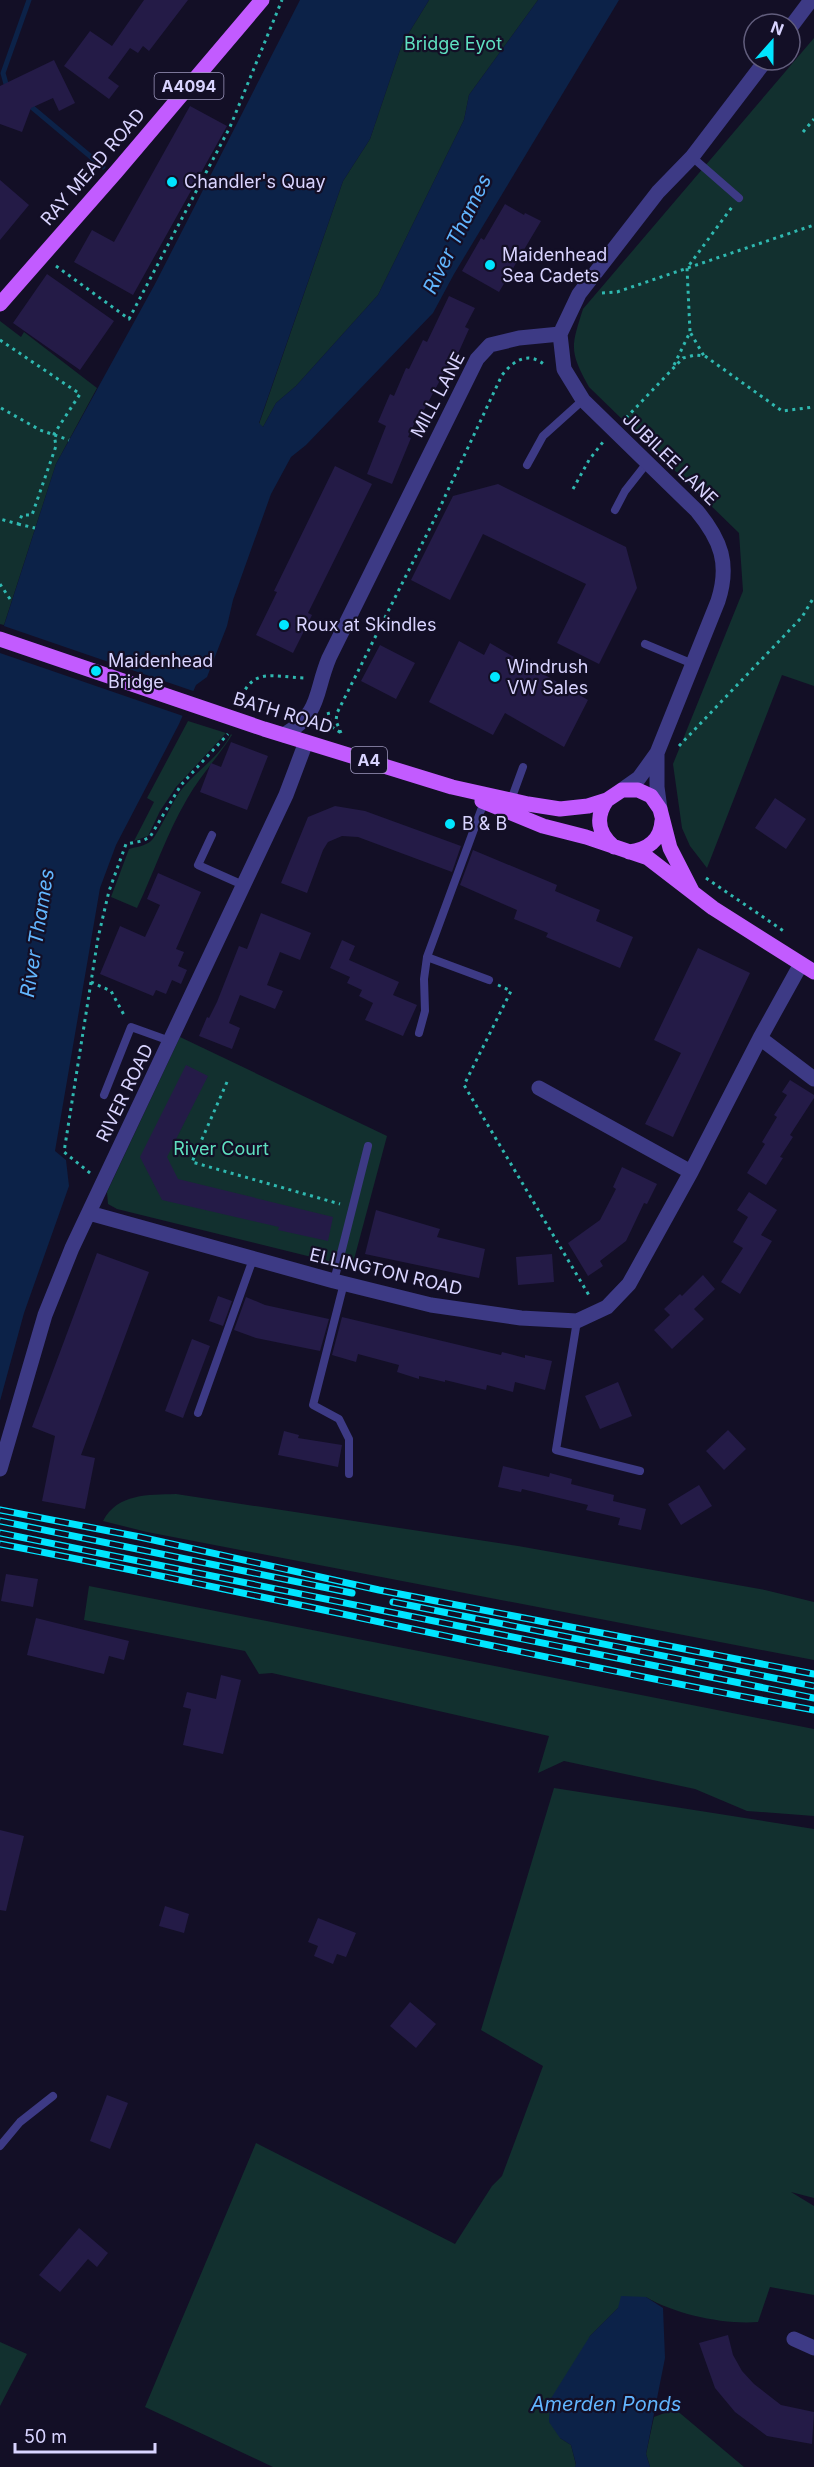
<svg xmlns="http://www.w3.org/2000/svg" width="814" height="2467" font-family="Inter,sans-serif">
  <rect width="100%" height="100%" fill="#130f26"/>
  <!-- green -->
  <path fill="#12302f" d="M429 0H538L469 95 464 120 378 295 296 386 276 403 263 427 259 424 343 181 370 139 402 44Z
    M814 38V686L782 675 707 868 690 846 682 828 673 764 743 591 739 533 589 387C569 351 571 347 583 309Z
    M0 321 21 337 24 332 97 388 56 464 4 625 0 624Z
    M188 721 226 733 176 787 160 811 148 836 134 841 154 802 147 798Z
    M231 734 232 735C218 757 200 776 187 799 167 833 154 872 137 908L111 897 129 849C136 847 145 846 151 841 157 836 172 803 179 793 194 772 219 758 231 734Z
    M180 1037 387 1136 352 1267 117 1209 108 1204 107 1192Z
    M176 1494 518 1546 765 1590 814 1602V1660L147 1532 103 1521C118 1493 148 1495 176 1494Z
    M89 1586 814 1729V1816L747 1811 695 1789 564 1761 538 1773 549 1736 272 1673 259 1674 245 1651 84 1620Z
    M554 1788 814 1829V2198L791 2192 814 2206V2295L770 2287 758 2322C725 2325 674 2314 646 2297L618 2308 590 2336 560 2438 571 2445 576 2465 575 2467H273L145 2407 256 2143 455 2244 492 2186 502 2176 543 2066 481 2030Z
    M0 2342 27 2354 0 2406Z
    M675 2409 744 2467H650L646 2454 654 2417Z"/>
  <!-- water -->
  <path fill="#0c2248" d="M300 0H429L402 44 370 139 343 181 259 423 263 427 276 403 296 386 378 295 464 120 469 95 538 0H619L454 274 433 313 306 445 291 457 271 494 233 600 227 626 207 677 196 685 179 724 116 845 100 888 55 1151 66 1160 69 1186 24 1313 0 1401V638L56 464 155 284Z
    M621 2296 646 2297 663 2308 665 2358 646 2454 650 2467H575L576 2464 571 2445 560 2438 549 2422 550 2400 590 2336 618 2308Z"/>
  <!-- pier -->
  <path fill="#130f26" d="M1 625 196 692 186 717 0 653Z"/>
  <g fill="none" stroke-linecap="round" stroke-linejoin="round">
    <!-- stream -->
    <path stroke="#0c2248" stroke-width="5" d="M10 88 6 84 3 73 29 0
      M28 104 103 167"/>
  </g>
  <!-- building -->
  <path fill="#241b47" d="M144 0H188L149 51 143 46 138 53 130 48 108 78 119 86 109 99 64 66 90 31 112 46Z
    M54 60 75 103 59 111 53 98 31 108 22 132 0 124V86Z
    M190 106 227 126 133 295 74 262 92 230 114 242Z
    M0 180 29 205 0 240Z
    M505 204 524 215 525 213 541 221 499 292 462 271 481 238 484 240Z
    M47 274 114 321 80 370 13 323Z
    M449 296 475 308 465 327 469 329 456 358 453 356 424 410 421 409 408 437 411 438 392 484 367 474 386 426 378 422 390 394 394 396 406 368 409 369 423 340 427 342Z
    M335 466 372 484 308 613 312 615 293 653 256 635 277 592 274 591Z
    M498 484 626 547 637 588 599 664 557 643 586 584 483 534 450 600 411 580 453 496Z
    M459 641 484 655 490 643 588 700 564 747 505 713 493 735 429 702Z
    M380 645 415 663 396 699 361 681Z
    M231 742 268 756 247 810 200 792 211 763 221 767Z
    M775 798 806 819 786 849 755 828Z
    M335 806 365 811 461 846 452 872 358 837 342 836 328 842 323 850 307 893 281 883 308 817Z
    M473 850 557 885 555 891 600 910 596 921 633 937 620 968 546 937 548 933 514 919 517 910 460 885Z
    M158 873 201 892 176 949 184 952 178 966 187 970 181 984 172 980 166 994 156 990 153 996 100 974 120 926 145 937 160 905 147 899Z
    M261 913 311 933 300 960 280 952 267 985 283 991 275 1009 240 995 229 1023 240 1028 232 1049 199 1036 207 1017 209 1018 217 1002 239 946 247 949Z
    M342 940 355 946 349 960 399 982 393 995 417 1005 403 1036 365 1020 373 1003 359 996 362 990 347 983 350 977 330 968Z
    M698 948 750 973 673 1137 645 1124 681 1053 654 1040Z
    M186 1065 208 1076 167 1157 178 1179 333 1217 328 1241 278 1230 279 1227 162 1200 140 1157Z
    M790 1080 814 1095V1098L790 1135 793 1137 780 1157 783 1158 766 1185 747 1173 765 1144 762 1142 777 1117 774 1115 787 1095 782 1092Z
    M622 1167 657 1184 647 1204 644 1203 626 1241 600 1261 603 1266 588 1276 568 1243 600 1220 616 1189 613 1187Z
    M749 1192 777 1210 761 1235 772 1241 740 1294 721 1282 743 1248 733 1242 748 1217 737 1210Z
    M376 1210 440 1229 437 1237 485 1249 479 1278 365 1254Z
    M97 1253 149 1272 81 1455 95 1458 85 1509 42 1501 55 1436 32 1427Z
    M552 1254 554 1282 518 1285 516 1257Z
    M703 1275 715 1289 694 1309 704 1319 672 1349 654 1330 670 1315 664 1309 680 1294 682 1296Z
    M218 1296 232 1301 223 1326 209 1321Z
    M246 1297 265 1305 329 1319 320 1351 256 1338 234 1330Z
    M342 1317 501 1355 502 1352 525 1358V1355L552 1361 545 1390 515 1382 513 1392 487 1385 486 1390 445 1380V1382L419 1376V1379L397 1372 399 1365 358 1354 356 1362 332 1355Z
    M192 1339 210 1346 183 1418 165 1411Z
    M618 1382 632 1416 600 1429 585 1396Z
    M728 1430 746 1449 724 1470 706 1451Z
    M284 1431 299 1435 298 1438 342 1445 338 1467 278 1455Z
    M503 1466 549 1477 550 1473 572 1479 571 1484 614 1495 613 1501 646 1509 641 1530 618 1525 620 1518 586 1510 588 1505 522 1489 521 1492 498 1487Z
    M699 1485 712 1506 681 1525 668 1504Z
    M6 1574 38 1579 33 1607 1 1601Z
    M36 1618 129 1641 124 1660 109 1656 104 1674 27 1655Z
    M221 1675 241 1680 223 1754 183 1745 191 1709 183 1707 187 1692 216 1699Z
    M0 1830 24 1836 6 1911 0 1910Z
    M165 1906 189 1914 184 1933 159 1926Z
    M318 1918 356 1933 346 1957 337 1954 333 1964 314 1956 318 1946 308 1942Z
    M410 2002 436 2024 416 2048 390 2026Z
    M107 2095 128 2103 110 2149 90 2141Z
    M79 2228 108 2253 97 2267 88 2259 60 2292 39 2275Z
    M728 2335 733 2355 742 2371 754 2384 781 2405 814 2412 812 2444 767 2436 735 2412 715 2388 699 2343Z"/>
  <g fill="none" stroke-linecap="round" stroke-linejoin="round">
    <!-- path -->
    <path stroke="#2fb8b0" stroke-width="3" stroke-dasharray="3 4.5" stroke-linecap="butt" d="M803 132 814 119
      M56 266 129 319 230 127 282 0
      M602 293 617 292 814 225
      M0 340 80 394 54 434 56 446 32 515H22L18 524 0 519
      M705 356 782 411 814 407
      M674 365 690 332 687 268 732 207
      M1 408 40 430 69 440
      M626 418 683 358 695 355 704 356 690 332
      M573 489 589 460 603 442
      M18 524 35 528
      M0 584 12 602
      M239 703C252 666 272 677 305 678
      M328 712 332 727 344 735
      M341 733 336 721 337 713 434 520 502 375C515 359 529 351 546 366
      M679 746 802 617 814 597
      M706 878 785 932
      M91 982 111 991 124 1015
      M498 985 511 991 464 1085 590 1297
      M227 1082 192 1162 340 1204
      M90 1173 64 1152 98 938 109 891 126 844 142 841 150 837 181 785 228 734"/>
    <!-- service -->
    <path stroke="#3d3a85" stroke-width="8" d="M692 157 739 198
      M527 465 543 436 583 400
      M615 510 625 491 647 463
      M645 644 693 664
      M511 800 523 767
      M484 802 427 957 489 980
      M212 835 198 865 243 885
      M419 1033 425 1011 424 979 427 957
      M104 1095 131 1027 170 1041
      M334 1281 368 1146
      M344 1283 313 1405 339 1419 349 1439V1474
      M577 1321 556 1450 640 1471
      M198 1413 253 1259
      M0 2146 20 2122 53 2096"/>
    <!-- minor -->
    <path stroke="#3d3a85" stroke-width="15" d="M790 28 811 0
      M560 334 564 369 583 400 697 511C721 540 730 564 718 601L657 753 639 778 622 790
      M284 735C322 712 314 694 329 658L477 359 490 345 519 338 560 334 579 294 658 192 692 157 766 60
      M657 753V787L660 809
      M760 1038 814 1079
      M539 1088 691 1172
      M89 1213 334 1281 431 1305 521 1318 577 1321 607 1307 629 1284 691 1172 760 1038 801 964
      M0 1469 45 1315 72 1248 286 795 306 742
      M794 2339 814 2348"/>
    <!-- primary -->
    <path stroke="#c25bff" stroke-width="15" d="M0 304 116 172 262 0
      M0 639 264 729 452 787 528 804 560 809 588 806 607 800 622 790H638L651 796 660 809 670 848 692 891
      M607 800C595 817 598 834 614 847
      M482 801 543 826 586 837 648 858 713 908 814 972
      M629 852C647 850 661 840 662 821"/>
    <!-- rail casing -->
    <g stroke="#00e5ff" stroke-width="7">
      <path id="rail" d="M0 1510 140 1537 379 1590 814 1674
        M0 1521 352 1593
        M0 1533 814 1698
        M0 1544C272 1596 542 1660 814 1710
        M393 1602 814 1686"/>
    </g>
    <!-- rail -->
    <use href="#rail" stroke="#130f26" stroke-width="4.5" stroke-dasharray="14" stroke-linecap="butt"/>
  </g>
  <!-- markers -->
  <g fill="#00e5ff" stroke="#130f26" stroke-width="2">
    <circle cx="172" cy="182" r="6"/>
    <circle cx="490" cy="265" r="6"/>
    <circle cx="284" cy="625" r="6"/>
    <circle cx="96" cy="671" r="6"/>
    <circle cx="495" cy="677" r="6"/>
    <circle cx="450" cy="824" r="6"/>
  </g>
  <g text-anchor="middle" stroke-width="4.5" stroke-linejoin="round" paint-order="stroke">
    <!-- shield labels -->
    <g fill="#130f26" stroke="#9e99be" stroke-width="1.5">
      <rect x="154.5" y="73" width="69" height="26" rx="4.5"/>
      <rect x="351" y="747" width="36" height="26" rx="4.5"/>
    </g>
    <g font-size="16" font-weight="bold" fill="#d9d4ff">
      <text x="189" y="92">A4094</text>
      <text x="369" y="766">A4</text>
    </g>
    <!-- park labels -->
    <g font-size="18" fill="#5fe0c0" stroke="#130f26">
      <text x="453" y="50">Bridge Eyot</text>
      <text x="221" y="1155">River Court</text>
    </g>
    <!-- street labels -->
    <g font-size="18" fill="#d9d4ff" stroke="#130f26">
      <text transform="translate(93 167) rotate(-49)" y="6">RAY MEAD ROAD</text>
      <text transform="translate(438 395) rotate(-62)" y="6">MILL LANE</text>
      <text transform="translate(670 459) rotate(44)" y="6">JUBILEE LANE</text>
      <text transform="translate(283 713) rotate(17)" y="6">BATH ROAD</text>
      <text transform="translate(125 1093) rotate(-64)" y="6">RIVER ROAD</text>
      <text transform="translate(386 1272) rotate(13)" y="6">ELLINGTON ROAD</text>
    </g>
    <!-- poi labels -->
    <g font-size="18" fill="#d9d4ff" stroke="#130f26" text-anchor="start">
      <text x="184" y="188">Chandler's Quay</text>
      <text x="502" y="261">Maidenhead<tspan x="502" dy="21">Sea Cadets</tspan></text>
      <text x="296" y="631">Roux at Skindles</text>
      <text x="108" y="667">Maidenhead<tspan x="108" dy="21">Bridge</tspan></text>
      <text x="507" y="673">Windrush<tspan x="507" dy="21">VW Sales</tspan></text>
      <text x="462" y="830">B &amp; B</text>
    </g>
    <!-- water labels -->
    <g font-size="20" font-style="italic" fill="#62b6ff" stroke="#130f26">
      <text transform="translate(457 234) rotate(-64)" y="7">River Thames</text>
      <text transform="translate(37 933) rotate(-81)" y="7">River Thames</text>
      <text x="606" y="2411">Amerden Ponds</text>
    </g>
  </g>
  <!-- north arrow -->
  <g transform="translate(772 42) rotate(21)"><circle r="28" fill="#130f26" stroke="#625e7d" stroke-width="1.5"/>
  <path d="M0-4.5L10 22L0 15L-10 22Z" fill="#00e5ff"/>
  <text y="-9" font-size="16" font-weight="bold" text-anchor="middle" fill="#d9d4ff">N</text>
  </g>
  <!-- scale -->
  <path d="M15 2443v9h140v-9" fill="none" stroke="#d9d4ff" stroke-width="3"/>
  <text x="24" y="2443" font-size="18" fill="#d9d4ff" stroke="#130f26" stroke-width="4.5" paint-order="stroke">50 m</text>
</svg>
